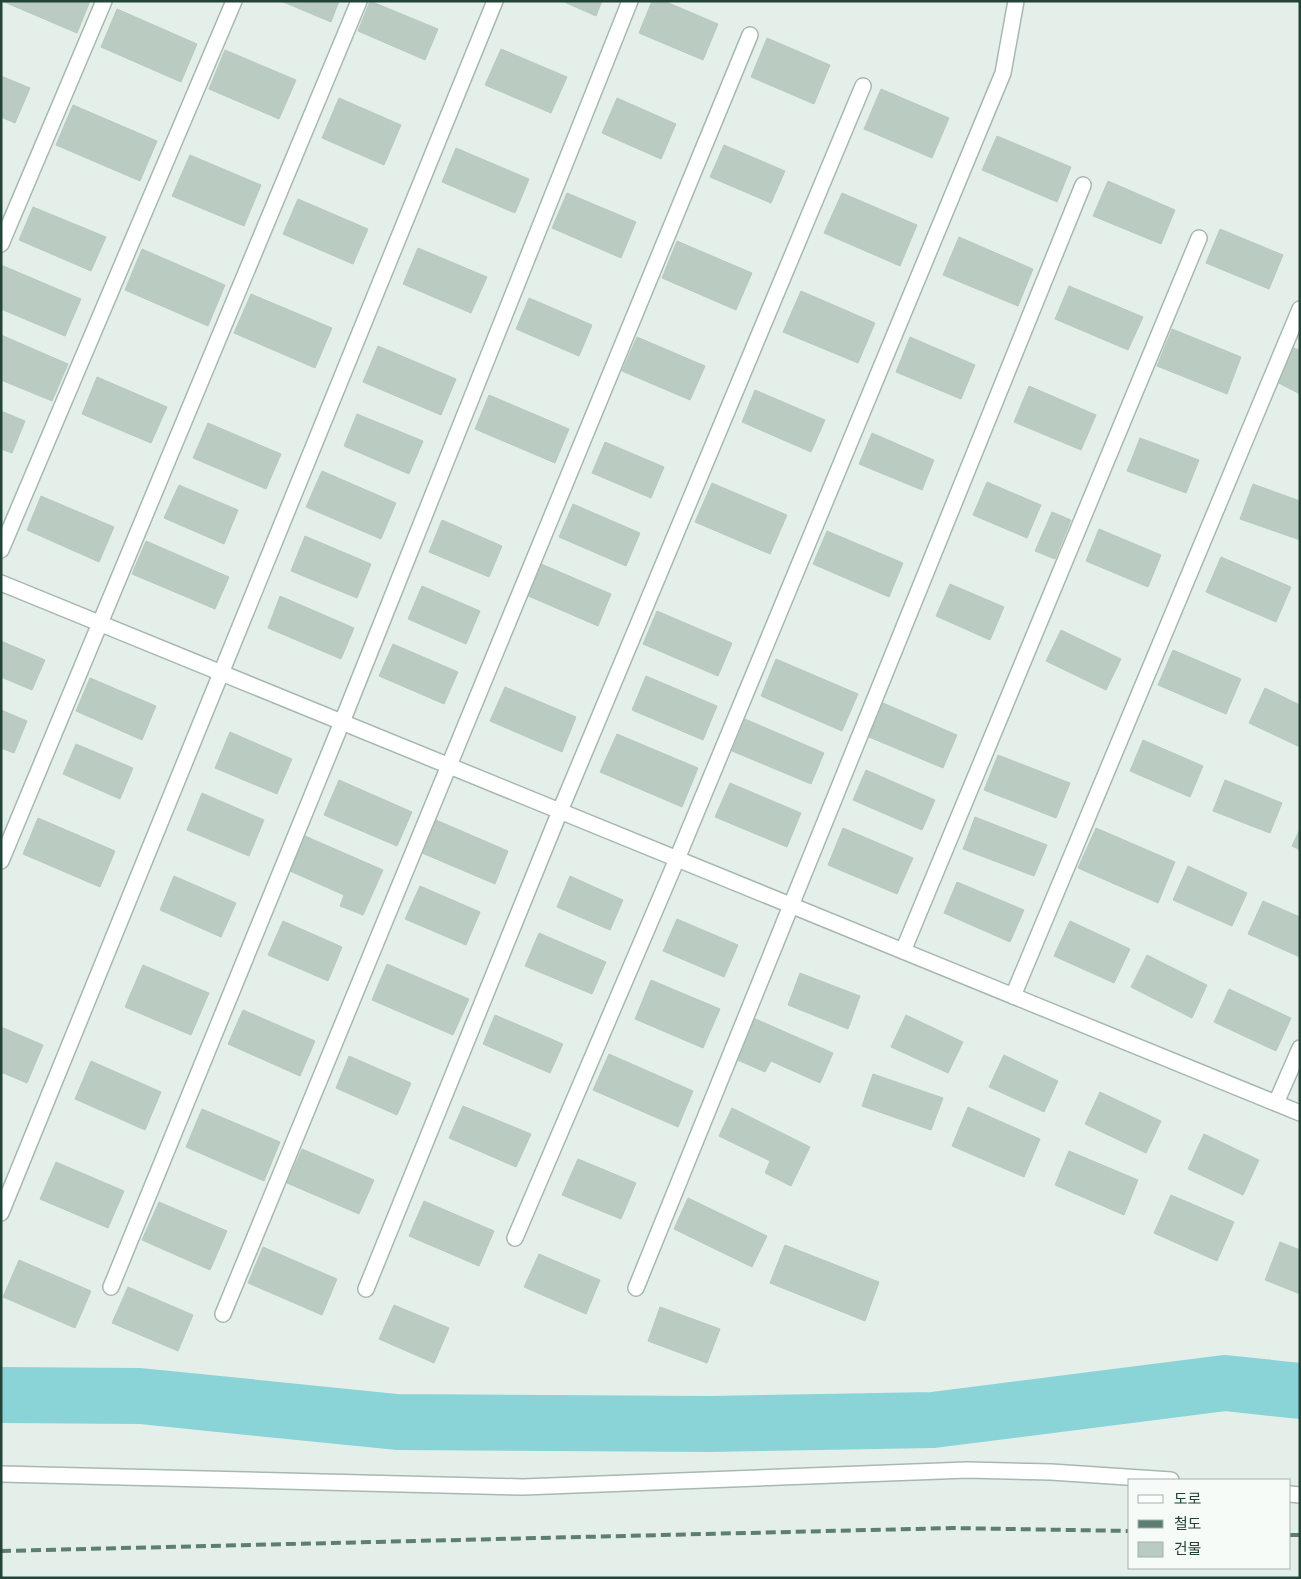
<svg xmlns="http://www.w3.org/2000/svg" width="1301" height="1579" font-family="Helvetica,'Noto Sans KR',sans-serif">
  <rect width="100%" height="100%" fill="#e5efea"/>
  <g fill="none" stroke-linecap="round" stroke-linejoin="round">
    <!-- river -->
    <path stroke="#8ad4d8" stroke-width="56" d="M1 1395 140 1396 397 1422 709 1424 933 1420 1225 1383 1300 1391"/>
  </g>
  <!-- building -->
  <path fill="#bacbc2" stroke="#b7cac0" d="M2 1H90L77 33Z
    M281 1H339L331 22Z
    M370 1 438 29 425 60 358 31Z
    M562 1H602L596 16Z
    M652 1H664L718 24 703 60 639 33Z
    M117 9 197 44 181 82 101 47Z
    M767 38 830 65 814 104 751 77Z
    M501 49 567 77 551 113 485 85Z
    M225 50 296 80 279 119 209 89Z
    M1 76 30 88 15 123 1 117Z
    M881 89 949 118 932 158 864 129Z
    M339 98 401 125 384 165 322 138Z
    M617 98 676 124 661 159 602 133Z
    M73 105 157 141 140 181 56 145Z
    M997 136 1071 167 1057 202 982 170Z
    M724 145 785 171 771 203 710 177Z
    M456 148 529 179 515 213 442 182Z
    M190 155 261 185 244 226 172 196Z
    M1108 181 1175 210 1161 244 1093 216Z
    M567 193 636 222 621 258 552 228Z
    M842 193 917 225 900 266 824 233Z
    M298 199 368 229 353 264 283 234Z
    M33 207 106 237 91 271 19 240Z
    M1220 229 1283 255 1269 289 1206 263Z
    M959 237 1033 269 1018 306 943 275Z
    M677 241 752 273 736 310 662 278Z
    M418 248 487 277 471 313 403 284Z
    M142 249 225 285 208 326 125 290Z
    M1 265 81 299 65 336 1 309Z
    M1069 286 1143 317 1128 350 1055 319Z
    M801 291 875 323 858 363 783 332Z
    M251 294 332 328 315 368 234 333Z
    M529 298 592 325 579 356 516 329Z
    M1172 329 1241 357 1227 394 1157 366Z
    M1 335 68 364 52 401 1 380Z
    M637 337 705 366 690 400 622 371Z
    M910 337 975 365 961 399 896 372Z
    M378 346 456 379 441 415 363 382Z
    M1290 346 1300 351V394L1273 380Z
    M97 377 167 407 151 443 82 414Z
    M1029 386 1096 415 1081 450 1014 422Z
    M755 390 825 420 811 452 742 422Z
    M489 395 569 429 555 463 475 429Z
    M1 411 25 421 12 453 1 449Z
    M357 414 423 441 409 474 344 446Z
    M208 423 281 454 266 489 193 458Z
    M872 433 934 460 922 490 859 464Z
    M1140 438 1199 460 1186 493 1127 471Z
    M605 442 664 467 651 498 592 473Z
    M322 471 396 503 381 539 306 507Z
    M987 482 1041 505 1027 538 973 515Z
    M712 483 787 515 770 554 695 522Z
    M1253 484 1300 501V540L1240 519Z
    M179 485 238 510 224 544 164 518Z
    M41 496 114 527 99 562 27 530Z
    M573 504 640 533 626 566 559 537Z
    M1052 512 1071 520 1055 559 1035 551Z
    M442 520 502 546 489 577 429 552Z
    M1099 529 1161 555 1148 587 1086 561Z
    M827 531 903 563 889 597 813 564Z
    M305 536 371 564 357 598 291 571Z
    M146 541 229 577 215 609 132 574Z
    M1221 557 1291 587 1276 622 1206 592Z
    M539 563 611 594 598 626 526 595Z
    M950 584 1004 607 990 640 936 616Z
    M422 586 480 611 466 644 408 619Z
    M280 596 354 628 341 659 268 628Z
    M657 611 732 643 718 676 643 644Z
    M1061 630 1121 659 1106 690 1046 661Z
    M1 641 45 660 32 690 1 677Z
    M393 644 458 672 444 704 379 676Z
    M1173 650 1241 679 1226 714 1158 685Z
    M776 659 858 694 842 731 761 696Z
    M646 676 717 706 703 740 632 710Z
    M90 678 156 706 142 740 76 711Z
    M505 687 576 717 562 752 490 721Z
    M1265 688 1300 705V747L1249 723Z
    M883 703 957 735 943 768 869 737Z
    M1 710 27 721 14 753 1 748Z
    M745 719 824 753 811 784 732 751Z
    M230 732 292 759 277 794 215 768Z
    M617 734 698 768 682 807 600 772Z
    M1143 740 1203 766 1190 797 1130 771Z
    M76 744 133 768 120 799 63 774Z
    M998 755 1070 783 1056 818 984 790Z
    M866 770 935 800 922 830 853 800Z
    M339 780 412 812 397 846 324 815Z
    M1225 780 1282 803 1270 833 1213 811Z
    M730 783 801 813 787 847 715 817Z
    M202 793 264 820 249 856 187 830Z
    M975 817 1047 845 1034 876 963 849Z
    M38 818 115 851 100 887 23 854Z
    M436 820 508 851 495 884 422 853Z
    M843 828 913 858 897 894 828 865Z
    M1096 828 1175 862 1158 903 1078 868Z
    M1300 829V850L1292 846Z
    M305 836 383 870 363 915 340 906 344 895 290 871Z
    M1188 866 1247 893 1232 926 1173 900Z
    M174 876 236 903 221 937 160 910Z
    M570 876 623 900 610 930 557 907Z
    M957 882 1024 910 1010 942 944 913Z
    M420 886 480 912 466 945 405 919Z
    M1263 901 1300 917V957L1248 934Z
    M677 919 738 945 724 977 663 951Z
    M283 921 342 947 328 981 268 955Z
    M1070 921 1130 949 1114 983 1054 956Z
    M539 933 606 962 592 994 525 966Z
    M1147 955 1207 985 1192 1018 1131 987Z
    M387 964 469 999 453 1035 372 1000Z
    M143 965 209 993 191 1035 125 1007Z
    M800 973 860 996 848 1029 788 1005Z
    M651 980 720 1009 703 1048 635 1019Z
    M1229 989 1291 1018 1276 1051 1214 1022Z
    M243 1010 315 1041 300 1076 228 1044Z
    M495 1015 563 1044 550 1073 483 1044Z
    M906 1015 963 1042 948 1073 891 1047Z
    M751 1017 833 1053 820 1083 771 1061 765 1072 733 1058Z
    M1 1027 43 1045 27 1083 1 1072Z
    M609 1054 693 1091 678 1127 593 1090Z
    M1004 1055 1058 1081 1044 1112 989 1087Z
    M349 1056 411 1083 397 1115 336 1088Z
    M91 1061 161 1092 145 1130 75 1099Z
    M873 1074 943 1098 931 1130 862 1106Z
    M1100 1092 1161 1121 1146 1153 1085 1124Z
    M463 1106 531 1134 516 1167 449 1138Z
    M968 1107 1040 1139 1024 1177 952 1146Z
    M732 1108 810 1147 791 1186 765 1173 770 1161 719 1136Z
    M202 1109 280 1142 264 1181 186 1147Z
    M1204 1134 1259 1160 1243 1195 1188 1169Z
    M302 1149 374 1180 359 1214 287 1183Z
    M1069 1151 1138 1180 1124 1215 1055 1185Z
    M578 1159 636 1183 621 1219 562 1195Z
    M56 1162 124 1191 108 1228 40 1199Z
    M1171 1195 1234 1222 1217 1261 1154 1233Z
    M688 1198 767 1236 752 1267 674 1229Z
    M424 1201 494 1231 479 1266 409 1236Z
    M159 1202 227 1231 210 1270 142 1240Z
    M1280 1242 1300 1250V1294L1265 1280Z
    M785 1245 879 1282 865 1321 770 1283Z
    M263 1247 337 1279 322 1315 248 1283Z
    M539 1254 600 1280 586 1314 524 1287Z
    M19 1260 91 1291 75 1328 3 1297Z
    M128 1287 193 1315 178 1351 112 1323Z
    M394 1305 449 1328 434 1363 379 1339Z
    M660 1307 720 1329 707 1363 648 1341Z"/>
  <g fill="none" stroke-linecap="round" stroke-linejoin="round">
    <!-- minor casing -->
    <g stroke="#a7b8b1" stroke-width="18">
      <path id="minor" d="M1 244 104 1
        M1 550 234 1
        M1 861 359 1
        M903 951 1199 238
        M1013 996 1300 309
        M1276 1103 1300 1048
        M1 1213 495 1
        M515 1238 677 859 1003 73 1016 1
        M111 1287 342 722 630 1
        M636 1288 1083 185
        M366 1289 560 811 863 86
        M223 1314 750 35"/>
    </g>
    <!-- tertiary casing -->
    <g stroke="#a7b8b1" stroke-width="18">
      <path id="tertiary" d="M1 583 1300 1113
        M1 1474 523 1487 967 1470 1051 1472 1171 1480
        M1290 1494 1300 1495"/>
    </g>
    <!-- minor -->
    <use href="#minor" stroke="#fff" stroke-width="15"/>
    <!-- tertiary -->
    <use href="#tertiary" stroke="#fff" stroke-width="15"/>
    <!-- rail -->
    <path stroke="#5d7e72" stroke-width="4" stroke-dasharray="10 5" stroke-linecap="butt" d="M1290 1535H1300
      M1 1551 953 1528 1130 1531"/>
  </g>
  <!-- border -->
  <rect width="1301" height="1579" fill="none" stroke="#224337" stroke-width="5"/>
  <!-- legend -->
  <rect x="1128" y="1479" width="162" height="90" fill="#f7fbf8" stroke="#a2b1ab"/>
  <rect x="1138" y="1495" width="25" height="8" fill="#ffffff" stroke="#a2b1ab"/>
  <text x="1174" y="1504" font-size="15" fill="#224337">도로</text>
  <rect x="1138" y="1520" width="25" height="8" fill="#5d7e72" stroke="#a2b1ab"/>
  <text x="1174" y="1529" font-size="15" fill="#224337">철도</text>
  <rect x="1138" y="1542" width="25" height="15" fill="#bacbc2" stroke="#a2b1ab"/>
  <text x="1174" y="1554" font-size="15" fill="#224337">건물</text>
</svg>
